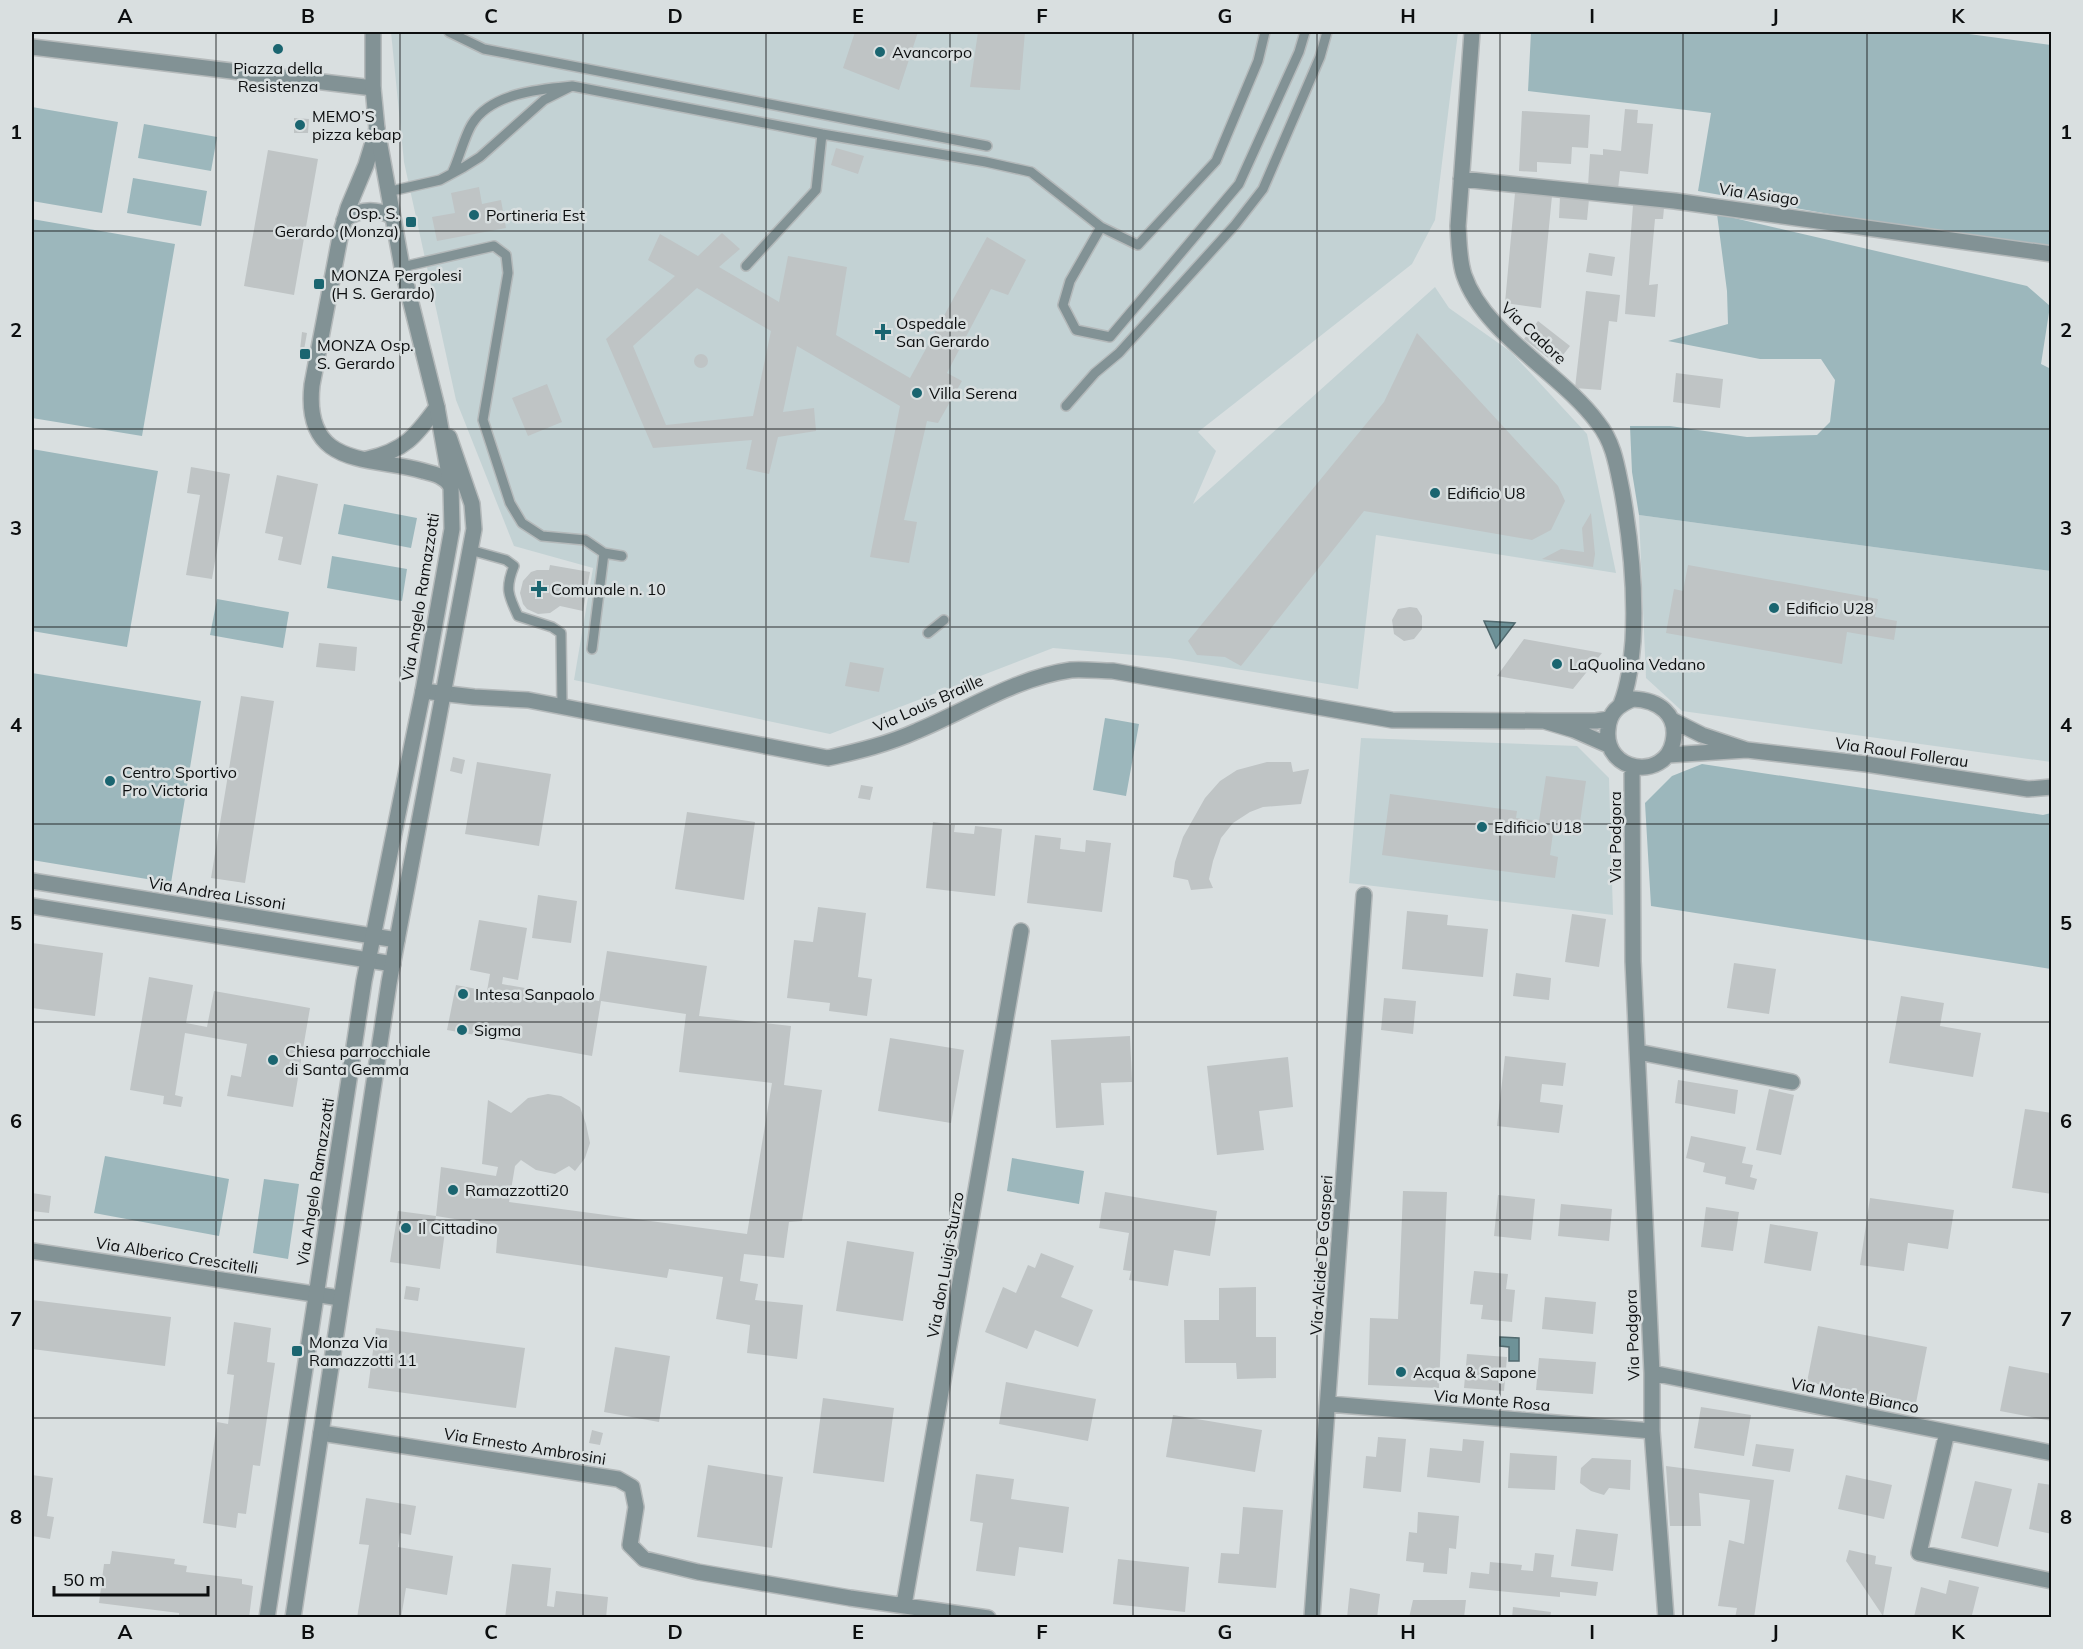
<svg xmlns="http://www.w3.org/2000/svg" width="2083" height="1649" font-family="Mulish,sans-serif">
  <rect width="100%" height="100%" fill="#d9dfe0"/>
  <!-- built -->
  <path fill="#c3d2d4" d="M391 32H1458L1435 220 1412 264 1198 432 1216 451 1193 504 1435 287 1449 308 1511 352 1587 434 1616 573 1376 535 1358 689 1169 658 1053 648 830 734 574 680 593 568 514 546 456 400 404 162Z
    M1639 515 2051 571V762L1682 711 1646 678Z
    M1361 738 1577 746 1609 778 1613 915 1349 883Z"/>
  <!-- green -->
  <path fill="#9cb7bc" d="M1531 32H1954L2051 45V253L1698 191 1711 113 1528 91Z
    M32 107 118 122 102 213 32 201Z
    M144 124 217 137 211 171 138 158Z
    M133 178 207 191 201 226 127 213Z
    M1717 214 2027 286 2050 306 2041 364 2051 369V571L1639 515 1632 472 1630 426H1670L1747 437 1817 435 1830 422 1835 380 1821 359H1760L1668 341 1728 324 1727 291Z
    M32 219 175 244 142 436 32 418Z
    M32 449 158 471 127 647 32 631Z
    M344 504 417 518 411 548 338 534Z
    M332 556 407 569 402 601 327 588Z
    M217 599 289 612 283 648 210 635Z
    M32 673 201 701 171 883 32 860Z
    M1105 718 1139 724 1126 796 1093 790Z
    M1702 764 2043 815 2051 813V969L1651 906 1645 803 1672 776Z
    M105 1156 229 1179 219 1236 94 1213Z
    M1012 1158 1084 1171 1079 1204 1007 1191Z
    M264 1179 299 1184 288 1259 253 1253Z"/>
  <!-- water -->
  <path fill="#6e9298" stroke="#516a6f" stroke-width="1.5" d="M1484 621 1515 623 1496 648Z
    M1500 1337 1519 1338V1361H1509V1347L1500 1346Z"/>
  <!-- building -->
  <path fill="#bfc4c5" fill-rule="evenodd" d="M855 32H918L899 90 843 68Z
    M978 32H1025L1020 90 970 87Z
    M1625 109 1638 110 1637 123 1653 124 1648 174 1620 171 1618 189 1588 186 1590 154 1603 155V149L1621 151Z
    M1522 111 1590 115 1588 148 1572 147 1571 164 1537 162V172L1519 171Z
    M294 118 309 119 308 133H294Z
    M836 148 864 156 858 174 831 165Z
    M268 150 318 159 294 295 244 286Z
    M479 187 482 204 501 200 506 228 437 241 432 217 455 213 451 193Z
    M1515 193 1552 196 1541 308 1505 303Z
    M1560 197 1589 199 1587 220 1559 218Z
    M1633 205 1664 208 1663 219H1655L1649 285 1658 284 1655 317 1625 314Z
    M722 233 740 249 719 267 779 302 788 256 847 267 836 335 910 378 987 237 1026 260 1008 295 991 289 947 373 962 381 938 423 927 421 904 520 917 522 909 563 870 557 900 406 797 346 783 412 814 408 816 431 778 437 769 474 746 469 752 440 653 448 606 339 675 276 648 260 660 234 698 256ZM697 288 771 331 753 416 666 425 633 346Z
    M1589 253 1615 257 1612 276 1586 272Z
    M1586 291 1620 295 1617 322 1609 321 1601 390 1575 388Z
    M1538 321 1570 346 1556 364 1524 339Z
    M302 332 307 333 304 350H300Z
    M1417 333 1558 486 1565 501 1551 530 1532 540 1364 511 1241 666 1225 657 1197 655 1188 641 1384 402Z
    M694 361a7 7 0 1 1 14 0a7 7 0 1 1-14 0Z
    M1676 373 1723 379 1720 408 1673 402Z
    M547 384 562 422 528 436 512 398Z
    M191 467 230 474 212 579 186 575 200 495 187 493Z
    M277 475 318 484 301 565 278 560 283 537 265 533Z
    M1591 513 1595 554 1593 567 1542 559 1561 549 1584 552 1582 528Z
    M550 565 590 572 583 611 560 606 550 613 538 614 527 609 523 604 520 593 523 581 531 572 537 570H549Z
    M1688 565 1878 599 1875 617 1897 621 1894 640 1847 632 1842 664 1666 633 1674 589 1683 591Z
    M1410 607 1417 608 1422 616V629L1414 639 1404 641 1394 634 1392 620 1398 609Z
    M1524 639 1602 653 1573 689 1497 676Z
    M319 643 357 647 355 671 316 667Z
    M850 662 884 668 879 692 845 686Z
    M241 696 274 701 245 883 211 878Z
    M453 757 465 760 462 774 450 771Z
    M477 762 551 774 539 846 465 834Z
    M1267 762H1291L1293 772 1309 769 1301 804 1263 807 1250 812 1233 823 1221 838 1213 861 1209 879 1213 888 1191 890 1188 880 1173 877 1175 862 1183 837 1205 798 1220 781 1237 770Z
    M1546 776 1586 781 1578 836 1553 833 1550 855 1558 857 1555 878 1382 855 1390 794 1517 811 1516 818 1539 821Z
    M861 785 873 787 870 800 858 798Z
    M687 812 755 822 744 900 675 889Z
    M933 822 955 825 954 832 974 834 975 826 1002 829 995 896 926 888Z
    M1035 835 1061 838 1060 849 1085 852 1086 840 1111 843 1102 912 1027 903Z
    M538 895 577 901 571 943 532 938Z
    M818 907 866 913 858 977 872 979 867 1016 829 1011 830 1003 787 998 794 940 813 942Z
    M1407 911 1448 915 1447 925 1488 929 1483 977 1402 969Z
    M1572 914 1606 919 1599 967 1565 962Z
    M479 920 527 928 518 980 503 977 502 984 599 1001 607 951 707 966 699 1016 791 1026 784 1085 822 1090 802 1221 789 1222 784 1258 744 1254 740 1281 758 1284 755 1300 803 1305 797 1359 747 1353 750 1325 716 1319 723 1277 669 1269 667 1278 496 1253 498 1226 436 1216 434 1229 445 1231 440 1269 390 1262 398 1211 436 1216 441 1167 496 1176 498 1167 482 1164 488 1100 511 1113 528 1098 548 1094 561 1096 580 1107 586 1124 590 1143 585 1158 575 1171 569 1166 555 1174 536 1170 521 1160 515 1166 509 1202 747 1234 772 1083 679 1072 686 1014 601 1001 592 1056 447 1030 456 985 487 991 490 974 470 970Z
    M32 943 103 953 95 1016 32 1008Z
    M1734 963 1776 969 1769 1014 1727 1008Z
    M1516 973 1551 978 1549 1000 1513 996Z
    M149 977 193 985 186 1023 207 1027 214 991 310 1008 293 1107 227 1096 231 1075 241 1077 247 1044 185 1033 175 1095 183 1097 181 1107 163 1104 164 1096 130 1090Z
    M1901 996 1944 1003 1940 1026 1981 1033 1973 1077 1889 1063Z
    M1384 998 1416 1001 1413 1034 1381 1030Z
    M1130 1036 1132 1082 1101 1083 1104 1125 1056 1128 1051 1040Z
    M890 1038 964 1050 951 1123 878 1111Z
    M1505 1056 1566 1063 1563 1086 1542 1084 1540 1102 1563 1105 1559 1133 1497 1126Z
    M1288 1057 1293 1107 1259 1111 1264 1150 1217 1155 1207 1066Z
    M1678 1080 1738 1090 1735 1114 1675 1103Z
    M1769 1089 1794 1095 1781 1155 1756 1150Z
    M2025 1109 2052 1113V1194L2012 1188Z
    M1691 1136 1746 1147 1742 1163 1753 1165 1750 1177 1757 1179 1754 1190 1725 1184 1726 1177 1703 1172 1705 1163 1686 1158Z
    M1403 1191 1447 1192 1439 1388 1368 1385 1370 1318 1398 1319Z
    M1105 1192 1217 1211 1210 1256 1174 1250 1168 1286 1129 1280 1131 1271 1123 1270 1129 1233 1099 1228Z
    M32 1193 51 1196 49 1213 32 1211Z
    M1498 1195 1535 1199 1531 1240 1494 1236Z
    M1870 1198 1954 1210 1948 1249 1908 1243 1904 1271 1860 1265Z
    M1561 1204 1612 1209 1609 1241 1558 1236Z
    M1706 1207 1739 1212 1733 1251 1701 1247Z
    M1770 1224 1818 1232 1811 1271 1764 1263Z
    M847 1241 914 1252 903 1321 836 1311Z
    M1041 1253 1074 1266 1061 1297 1093 1310 1078 1347 1035 1330 1027 1349 985 1332 1003 1287 1016 1293 1028 1265 1035 1268Z
    M1474 1271 1508 1274 1506 1289 1515 1290 1512 1322 1481 1319 1483 1305 1470 1304Z
    M406 1286 420 1288 418 1301 404 1299Z
    M1256 1287V1337H1276V1378L1237 1379 1236 1363H1185L1184 1320H1219V1288Z
    M1545 1297 1596 1302 1593 1334 1542 1329Z
    M32 1300 171 1317 165 1366 32 1349Z
    M234 1322 271 1328 267 1362 275 1363 260 1466 253 1465 246 1514 238 1513 236 1528 203 1523 217 1422 228 1424 234 1375 227 1374Z
    M1818 1326 1927 1347 1916 1403 1807 1382Z
    M376 1328 525 1348 516 1408 368 1388Z
    M615 1347 670 1356 659 1422 604 1412Z
    M1467 1354 1507 1357 1504 1391 1464 1388Z
    M1539 1358 1596 1362 1593 1394 1536 1390Z
    M2009 1366 2052 1374V1421L2000 1411Z
    M1006 1382 1096 1399 1088 1441 999 1424Z
    M823 1398 894 1408 884 1482 813 1473Z
    M1701 1407 1751 1415 1744 1456 1694 1448Z
    M1173 1415 1262 1430 1255 1472 1166 1457Z
    M592 1430 603 1433 600 1445 589 1443Z
    M1378 1437 1406 1439 1401 1492 1363 1488 1366 1456 1376 1457Z
    M1463 1439 1484 1441 1480 1483 1427 1477 1430 1448 1462 1451Z
    M1756 1444 1794 1449 1790 1472 1752 1466Z
    M1510 1453 1557 1456 1555 1490 1508 1488Z
    M1592 1458 1631 1460 1630 1490 1609 1488 1604 1495 1591 1491 1580 1483 1581 1468Z
    M708 1465 783 1477 772 1548 697 1537Z
    M1666 1466 1774 1480 1754 1618H1735L1737 1608 1718 1606 1729 1540 1744 1544 1750 1500 1699 1493 1701 1526H1670Z
    M976 1474 1014 1479 1011 1499 1069 1507 1063 1553 1019 1547 1015 1576 976 1571 983 1523 970 1521Z
    M32 1475 53 1478 47 1516 54 1517 50 1539 32 1536Z
    M1846 1475 1892 1485 1884 1519 1838 1509Z
    M1975 1481 2012 1489 1998 1547 1961 1538Z
    M2038 1483 2052 1485V1534L2029 1529Z
    M366 1498 416 1506 411 1535 400 1533 398 1547 453 1556 447 1595 406 1588 401 1618H357L369 1545 359 1544Z
    M1243 1507 1283 1510 1276 1588 1218 1583 1221 1553 1239 1554Z
    M1418 1512 1459 1516 1456 1549 1449 1548 1447 1574 1423 1572 1424 1563 1406 1561 1409 1532 1417 1533Z
    M1576 1529 1618 1534 1613 1571 1571 1566Z
    M1849 1550 1876 1556 1875 1564 1892 1567 1883 1616 1846 1561Z
    M112 1551 175 1559 174 1564 187 1566 186 1572 242 1579V1584L253 1586 249 1618H179V1613L99 1603 104 1564H110Z
    M1535 1553 1554 1555 1551 1577 1598 1582 1596 1596 1560 1592V1597L1469 1588 1471 1572 1489 1574 1490 1562 1522 1565 1521 1570 1533 1571Z
    M1118 1559 1189 1567 1185 1612 1113 1604Z
    M512 1564 551 1568 547 1606 554 1607 556 1591 608 1597 606 1618H505Z
    M1949 1580 1979 1587 1972 1615 1977 1618 1914 1617 1921 1587 1946 1594Z
    M1350 1588 1380 1594 1377 1618H1347Z
    M1413 1600H1466L1464 1618H1409Z
    M1513 1607 1551 1612 1550 1618H1512Z"/>
  <g fill="none" stroke-linecap="round" stroke-linejoin="round">
    <!-- service casing -->
    <g stroke="#b4b9ba" stroke-width="12">
      <path id="service" d="M449 32 484 49 987 146
        M572 86 822 134
        M387 192 440 180 464 167 480 157 544 100 572 86C540 89 491 93 472 124 465 135 459 158 453 171
        M1101 227 1070 281 1063 305 1076 330 1110 337 1239 184 1299 52 1305 32
        M746 266 816 190 822 134 986 162 1031 172 1101 227 1138 245 1216 161 1258 61 1265 32
        M402 267 494 246 506 255 508 273 483 420 510 503 522 523 542 536 585 540 604 553 622 556
        M1066 406 1095 373 1119 353 1235 225 1263 189 1320 57 1327 32
        M470 550 506 560 514 566C505 588 508 595 518 616L552 627 561 633 562 706
        M928 633 944 620
        M592 649 604 553"/>
    </g>
    <!-- minor casing -->
    <g stroke="#b4b9ba" stroke-width="18">
      <path id="minor" d="M1472 32 1458 226C1459 242 1459 260 1464 275 1484 334 1561 373 1598 423 1614 443 1617 467 1622 491 1631 542 1636 590 1633 641 1631 663 1629 684 1621 704
        M32 47 373 88
        M377 129 366 165 348 208 341 232 312 385C303 468 368 456 423 471 435 474 444 476 451 486
        M1461 179 1675 201 2052 254
        M344 220C359 209 375 208 392 216
        M367 459C404 451 416 436 437 407
        M423 691 474 697 528 700 828 758C859 751 888 744 917 731 968 710 1015 678 1071 670 1085 669 1100 671 1113 671L1392 720 1544 721
        M1633 699C1658 700 1679 714 1673 742 1665 781 1603 773 1608 729 1609 713 1618 705 1633 699Z
        M1608 745 1574 730 1544 721H1596L1609 719
        M1747 750 1866 764 2028 789 2052 787
        M1668 755 1747 750 1702 735 1672 720
        M1632 767 1633 961 1652 1373V1431L1666 1618
        M32 881 397 940
        M32 906 393 964
        M1638 1052 1792 1082
        M32 1251 340 1298
        M1652 1373 2052 1453
        M1329 1404 1652 1431
        M1947 1432 1919 1553 2052 1581
        M321 1433 618 1479 632 1487 636 1507 630 1545 644 1559 698 1572 850 1598 988 1618
        M904 1605 1021 931
        M1312 1618 1364 895"/>
    </g>
    <!-- tertiary casing -->
    <g stroke="#b4b9ba" stroke-width="18">
      <path id="tertiary" d="M267 1618 364 981 423 691 452 529 451 486 437 407 402 267 377 129 373 88V32
        M293 1618 389 983 474 529 472 504 449 437"/>
    </g>
    <!-- service -->
    <use href="#service" stroke="#829295" stroke-width="9"/>
    <!-- minor -->
    <use href="#minor" stroke="#829295" stroke-width="15"/>
    <!-- tertiary -->
    <use href="#tertiary" stroke="#829295" stroke-width="15"/>
  </g>
  <!-- grid -->
  <path fill="none" stroke="#0c0e0f" stroke-width="1.5" stroke-opacity="0.55" d="M216 32V1618M400 32V1618M583 32V1618M766 32V1618M950 32V1618M1133 32V1618M1317 32V1618M1500 32V1618M1683 32V1618M1867 32V1618M32 231H2052M32 429H2052M32 627H2052M32 824H2052M32 1022H2052M32 1220H2052M32 1418H2052"/>
  <!-- markers -->
  <g fill="#1a6570" stroke="#d9dfe0" stroke-width="2">
    <circle cx="278" cy="49" r="6"/>
    <circle cx="880" cy="52" r="6"/>
    <circle cx="300" cy="125" r="6"/>
    <circle cx="474" cy="215" r="6"/>
    <rect x="405" y="216" width="12" height="12" rx="3"/>
    <rect x="313" y="278" width="12" height="12" rx="3"/>
    <path d="M880 323h6v6h6v6h-6v6h-6v-6h-6v-6h6z"/>
    <rect x="299" y="348" width="12" height="12" rx="3"/>
    <circle cx="917" cy="393" r="6"/>
    <circle cx="1435" cy="493" r="6"/>
    <path d="M536 580h6v6h6v6h-6v6h-6v-6h-6v-6h6z"/>
    <circle cx="1774" cy="608" r="6"/>
    <circle cx="1557" cy="664" r="6"/>
    <circle cx="110" cy="781" r="6"/>
    <circle cx="1482" cy="827" r="6"/>
    <circle cx="463" cy="994" r="6"/>
    <circle cx="462" cy="1030" r="6"/>
    <circle cx="273" cy="1060" r="6"/>
    <circle cx="453" cy="1190" r="6"/>
    <circle cx="406" cy="1228" r="6"/>
    <rect x="291" y="1345" width="12" height="12" rx="3"/>
    <circle cx="1401" cy="1372" r="6"/>
  </g>
  <g text-anchor="middle" stroke-width="5" stroke-linejoin="round" paint-order="stroke">
    <!-- poi labels -->
    <g font-size="16" fill="#0c0e0f" stroke="#d9dfe0" text-anchor="start">
      <text x="892" y="58">Avancorpo</text>
      <text x="278" y="74" text-anchor="middle">Piazza della<tspan x="278" dy="18">Resistenza</tspan></text>
      <text x="312" y="122">MEMO’S<tspan x="312" dy="18">pizza kebap</tspan></text>
      <text x="399" y="219" text-anchor="end">Osp. S.<tspan x="399" dy="18">Gerardo (Monza)</tspan></text>
      <text x="486" y="221">Portineria Est</text>
      <text x="331" y="281">MONZA Pergolesi<tspan x="331" dy="18">(H S. Gerardo)</tspan></text>
      <text x="896" y="329">Ospedale<tspan x="896" dy="18">San Gerardo</tspan></text>
      <text x="317" y="351">MONZA Osp.<tspan x="317" dy="18">S. Gerardo</tspan></text>
      <text x="929" y="399">Villa Serena</text>
      <text x="1447" y="499">Edificio U8</text>
      <text x="551" y="595">Comunale n. 10</text>
      <text x="1786" y="614">Edificio U28</text>
      <text x="1569" y="670">LaQuolina Vedano</text>
      <text x="122" y="778">Centro Sportivo<tspan x="122" dy="18">Pro Victoria</tspan></text>
      <text x="1494" y="833">Edificio U18</text>
      <text x="475" y="1000">Intesa Sanpaolo</text>
      <text x="474" y="1036">Sigma</text>
      <text x="285" y="1057">Chiesa parrocchiale<tspan x="285" dy="18">di Santa Gemma</tspan></text>
      <text x="465" y="1196">Ramazzotti20</text>
      <text x="418" y="1234">Il Cittadino</text>
      <text x="309" y="1348">Monza Via<tspan x="309" dy="18">Ramazzotti 11</tspan></text>
      <text x="1413" y="1378">Acqua &amp; Sapone</text>
    </g>
    <!-- street labels -->
    <g font-size="16" fill="#0c0e0f" stroke="#d9dfe0">
      <text transform="translate(1759 194) rotate(8)" y="6">Via Asiago</text>
      <text transform="translate(1534 333) rotate(43)" y="6">Via Cadore</text>
      <text transform="translate(420 597) rotate(-81)" y="6">Via Angelo Ramazzotti</text>
      <text transform="translate(928 703) rotate(-24)" y="6">Via Louis Braille</text>
      <text transform="translate(1902 752) rotate(8)" y="6">Via Raoul Follerau</text>
      <text transform="translate(1615 837) rotate(-90)" y="6">Via Podgora</text>
      <text transform="translate(217 893) rotate(9)" y="6">Via Andrea Lissoni</text>
      <text transform="translate(315 1182) rotate(-81)" y="6">Via Angelo Ramazzotti</text>
      <text transform="translate(177 1255) rotate(9)" y="6">Via Alberico Crescitelli</text>
      <text transform="translate(1321 1255) rotate(-86)" y="6">Via Alcide De Gasperi</text>
      <text transform="translate(945 1265) rotate(-80)" y="6">Via don Luigi Sturzo</text>
      <text transform="translate(1632 1335) rotate(-92)" y="6">Via Podgora</text>
      <text transform="translate(1855 1395) rotate(11)" y="6">Via Monte Bianco</text>
      <text transform="translate(1492 1400) rotate(5)" y="6">Via Monte Rosa</text>
      <text transform="translate(525 1446) rotate(9)" y="6">Via Ernesto Ambrosini</text>
    </g>
  </g>
  <!-- border -->
  <rect width="2083" height="1649" fill="none" stroke="#d9dfe0" stroke-width="66"/>
  <!-- scale -->
  <path d="M54 1586v9h154v-9" fill="none" stroke="#0c0e0f" stroke-width="3"/>
  <text x="63" y="1586" font-size="18" fill="#0c0e0f" stroke="#d9dfe0" stroke-width="4.5" paint-order="stroke">50 m</text>
  <rect x="33" y="33" width="2017" height="1583" fill="none" stroke="#0c0e0f" stroke-width="2"/>
  <g font-size="20" text-anchor="middle" font-weight="bold" fill="#0c0e0f">
    <text x="125" y="23">A</text>
    <text x="308" y="23">B</text>
    <text x="491" y="23">C</text>
    <text x="675" y="23">D</text>
    <text x="858" y="23">E</text>
    <text x="1042" y="23">F</text>
    <text x="1225" y="23">G</text>
    <text x="1408" y="23">H</text>
    <text x="1592" y="23">I</text>
    <text x="1775" y="23">J</text>
    <text x="1958" y="23">K</text>
    <text x="16" y="139">1</text>
    <text x="2066" y="139">1</text>
    <text x="16" y="337">2</text>
    <text x="2066" y="337">2</text>
    <text x="16" y="535">3</text>
    <text x="2066" y="535">3</text>
    <text x="16" y="732">4</text>
    <text x="2066" y="732">4</text>
    <text x="16" y="930">5</text>
    <text x="2066" y="930">5</text>
    <text x="16" y="1128">6</text>
    <text x="2066" y="1128">6</text>
    <text x="16" y="1326">7</text>
    <text x="2066" y="1326">7</text>
    <text x="16" y="1524">8</text>
    <text x="2066" y="1524">8</text>
    <text x="125" y="1639">A</text>
    <text x="308" y="1639">B</text>
    <text x="491" y="1639">C</text>
    <text x="675" y="1639">D</text>
    <text x="858" y="1639">E</text>
    <text x="1042" y="1639">F</text>
    <text x="1225" y="1639">G</text>
    <text x="1408" y="1639">H</text>
    <text x="1592" y="1639">I</text>
    <text x="1775" y="1639">J</text>
    <text x="1958" y="1639">K</text>
  </g>
</svg>
